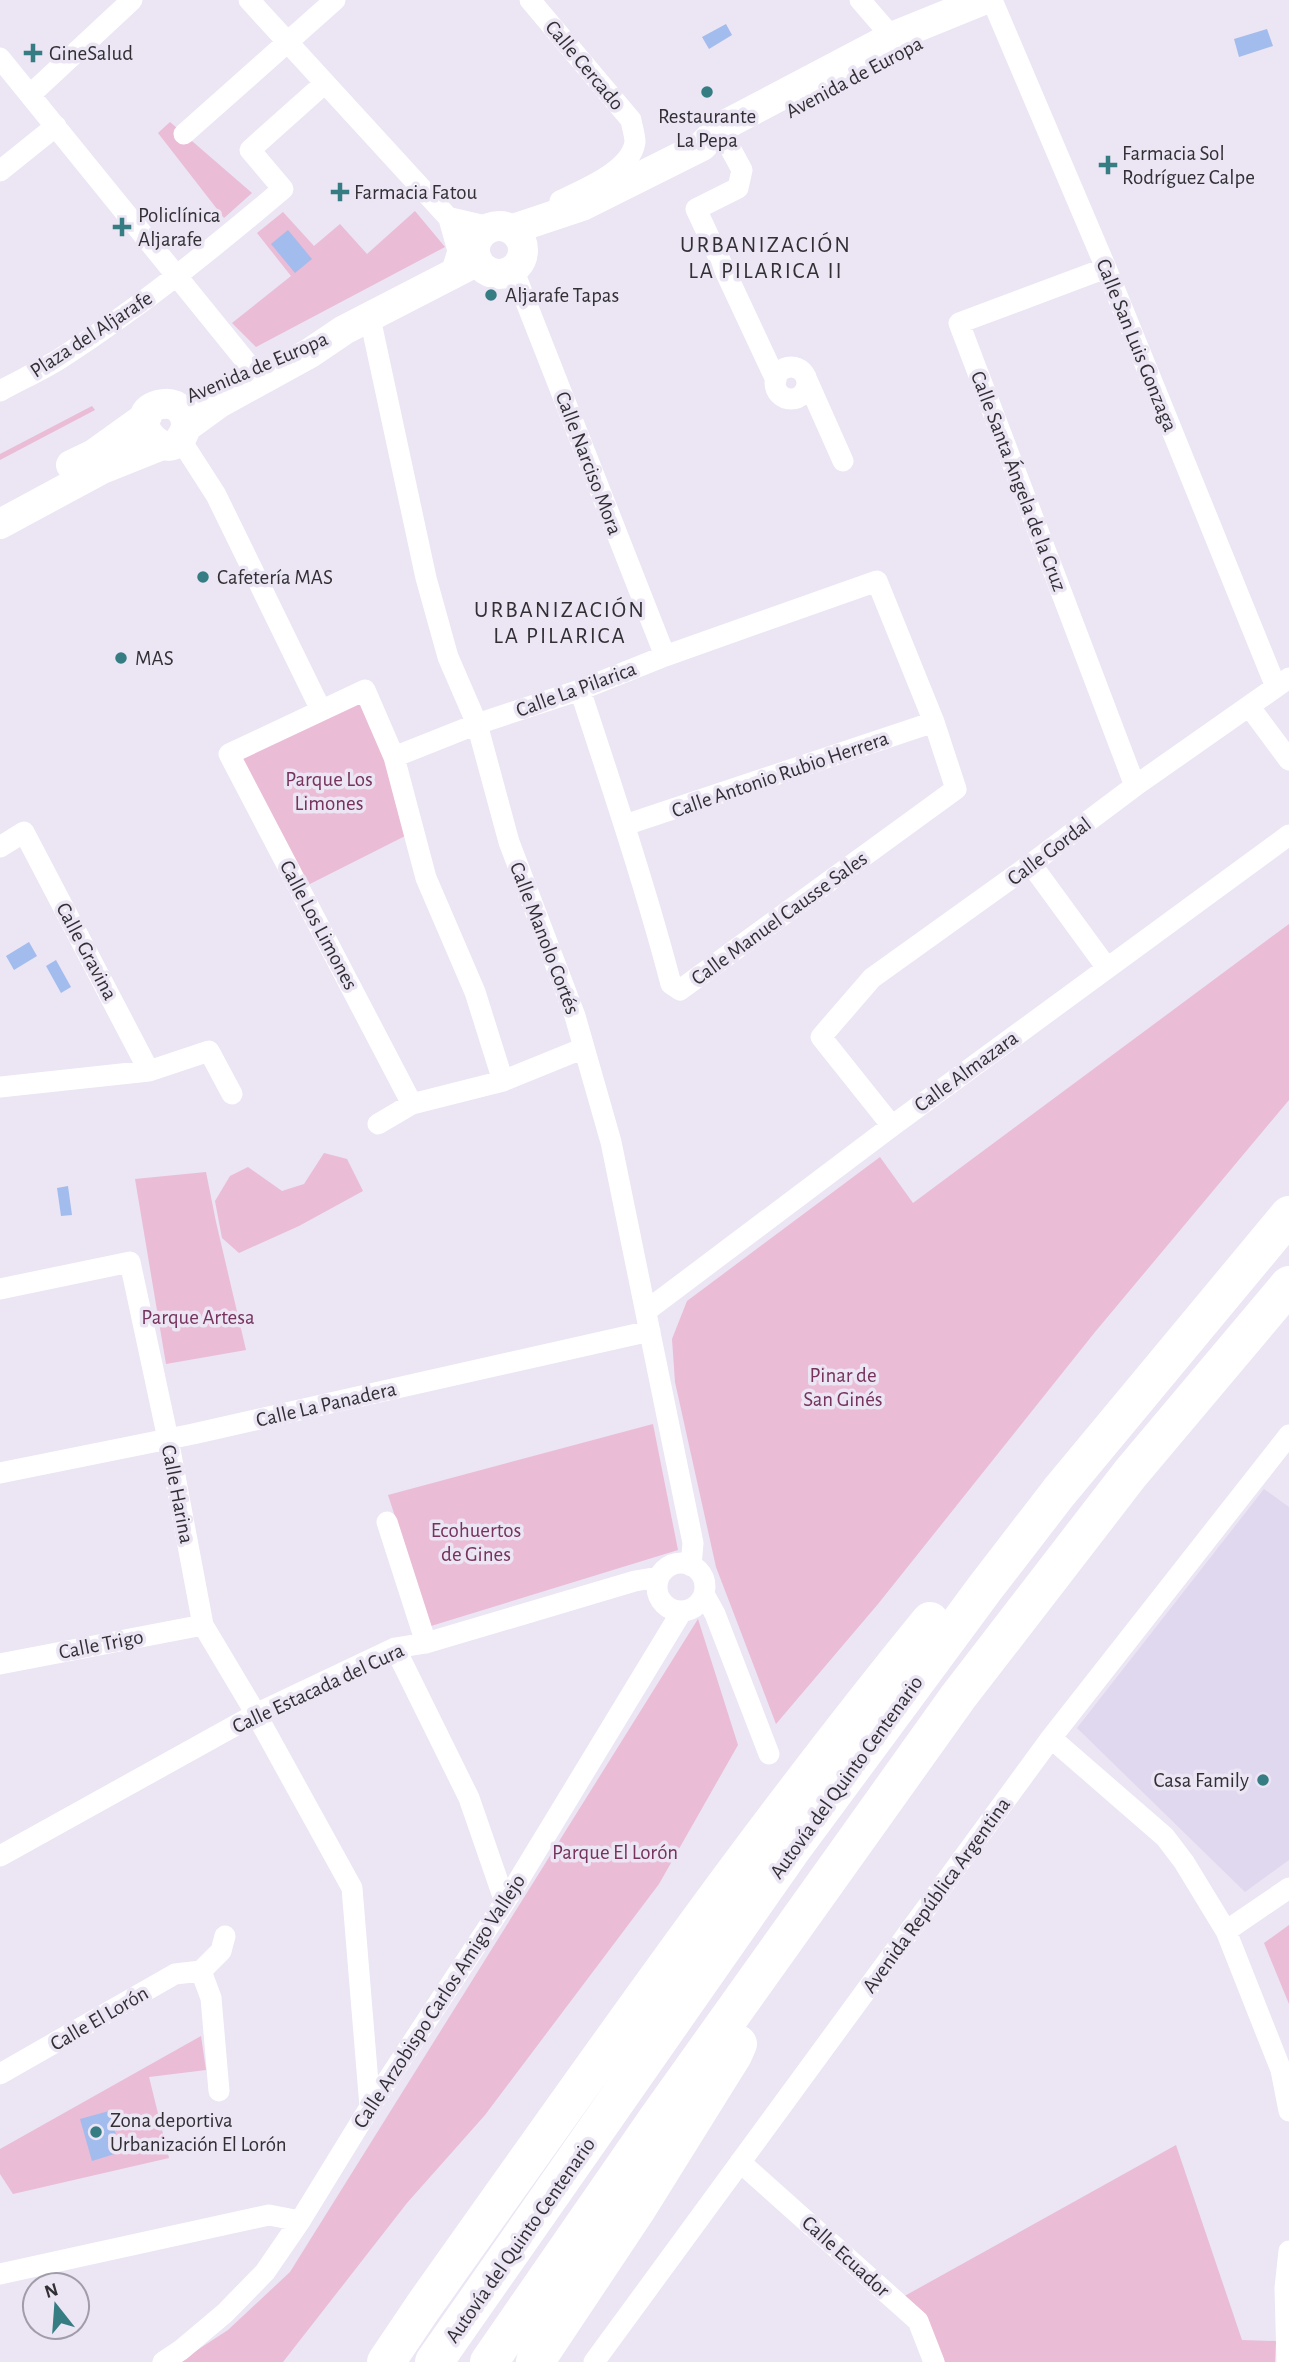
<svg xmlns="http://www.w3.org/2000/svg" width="1289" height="2362" font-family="'Alegreya Sans',sans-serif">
  <rect width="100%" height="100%" fill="#ebe5f4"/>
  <!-- built -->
  <path fill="#e0d8ee" d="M1264 1489 1289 1507V1860L1245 1892 1077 1728Z"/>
  <!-- green -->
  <path fill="#eabcd6" d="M170 122 252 193 224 218 158 133Z
    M415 211 445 247 256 347 232 323 291 276 257 233 283 212 314 246 340 224 367 254Z
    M92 406 95 410 0 460V454Z
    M365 690 413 832 300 889 229 754Z
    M1289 924V1100L1095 1332 878 1604 776 1724 716 1567 675 1382 672 1339 687 1301 880 1157 913 1203Z
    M324 1153 347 1159 363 1191 299 1226 239 1253 222 1238 215 1201 230 1176 248 1167 282 1191 304 1184Z
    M206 1172 216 1222 246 1350 166 1364 135 1179Z
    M653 1424 678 1550 431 1626 388 1495Z
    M698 1619 738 1745 659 1884 485 2115 407 2203 283 2362H179L228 2330 290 2272Z
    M1289 1925V2004L1264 1943Z
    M201 2036 206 2070 149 2077 169 2158 13 2194 0 2174V2149Z
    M1176 2145 1242 2340 1276 2341 1275 2362H945L928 2321 901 2298Z"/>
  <!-- water -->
  <path fill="#a2bcee" d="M726 24 732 35 709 49 702 37Z
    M1267 29 1273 46 1239 57 1234 39Z
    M288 230 312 259 295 273 271 244Z
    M29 942 37 956 14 970 6 956Z
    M56 960 71 987 61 993 46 966Z
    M68 1186 72 1215 61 1216 57 1188Z
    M109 2111 121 2152 92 2161 80 2119Z"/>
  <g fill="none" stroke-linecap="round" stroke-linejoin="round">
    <!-- street -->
    <path stroke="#fff" stroke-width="21" d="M249 0 446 215 476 242
      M530 0 631 120C632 127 635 135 635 142 631 171 584 189 560 201
      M860 0 892 37 913 45
      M992 0 1106 268 1276 687
      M0 58 252 369
      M30 95 132 0
      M184 134 335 0
      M728 144 742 170 738 188 696 209 776 380
      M0 171 56 126
      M451 218 490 227
      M449 219 458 251 450 276
      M1106 268 959 323 1135 786
      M513 269 665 656
      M370 318 426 578 448 657 477 724 509 842 575 1016 611 1142 693 1543 691 1566
      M775 383a16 16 0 1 1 32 0a16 16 0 1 1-32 0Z
      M807 380 843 461
      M0 391C20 380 42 370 61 358 139 308 212 249 283 189L250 150 325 83
      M180 439 216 495 321 710
      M1249 706 1289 760
      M394 757 477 724 580 690 665 656 877 581 934 722 956 789 680 990 671 984C645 885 612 787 580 690
      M625 825 934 722
      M0 847 24 832 149 1071
      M1031 864 1107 968
      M0 1087 149 1071 209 1051 232 1094
      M412 1104 229 754 365 690 394 757 426 878 475 992 503 1081
      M378 1124 412 1104 503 1081 584 1048
      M892 1126 821 1037 872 978 1031 864 1135 786 1289 678
      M0 1289 130 1262 168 1439 203 1625 256 1714 352 1888 370 2107
      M646 1311 892 1126 1289 835
      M0 1473 193 1434 650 1331
      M387 1522 426 1643
      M657 1587a24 24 0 1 1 48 0a24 24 0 1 1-48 0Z
      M704 1594 715 1614 769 1754
      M395 1648 469 1798 505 1902
      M0 1664 203 1625
      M1051 1738 1165 1837 1184 1862 1226 1931 1281 2070 1289 2111
      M0 1856 256 1714 395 1648 426 1643 635 1581 659 1577
      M1226 1931 1289 1888
      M201 1971 221 1951 225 1936
      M0 2074 175 1974 201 1971 211 1998 219 2091
      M740 2162 918 2321 934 2362
      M0 2274 269 2215 300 2221
      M163 2362 181 2350 225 2313 265 2272 300 2221 370 2107 512 1891 682 1611
      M594 2362 1051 1738 1289 1435
      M1287 2362 1285 2288 1289 2251"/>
    <!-- secondary -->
    <path stroke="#fff" stroke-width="30" d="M475 250a24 24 0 1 1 48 0a24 24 0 1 1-48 0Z
      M513 229 582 206 702 146 719 128 892 37 983 0
      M186 427C187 414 178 402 163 404 115 410 171 478 186 427L219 403 310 353 344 330 478 261
      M71 465 94 454 147 416
      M0 524 102 469 162 445"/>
    <!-- highway -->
    <path stroke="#fff" stroke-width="38" d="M386 2362 423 2307C588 2075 750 1841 930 1621
      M434 2362 790 1852 985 1588 1059 1492 1289 1215
      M489 2362 657 2119 958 1697 1130 1474 1289 1285
      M535 2362 637 2209 733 2055 738 2044"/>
  </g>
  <!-- markers -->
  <g fill="#357d83" stroke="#ebe5f4" stroke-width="2.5">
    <path d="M29.5 42.5h7v7h7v7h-7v7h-7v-7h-7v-7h7z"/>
    <circle cx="707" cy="92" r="7"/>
    <path d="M1104.5 154.5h7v7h7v7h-7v7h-7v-7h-7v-7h7z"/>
    <path d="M336.5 181.5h7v7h7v7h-7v7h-7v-7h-7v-7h7z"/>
    <path d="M118.5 216.5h7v7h7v7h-7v7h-7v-7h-7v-7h7z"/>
    <circle cx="491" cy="295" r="7"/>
    <circle cx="203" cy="577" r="7"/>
    <circle cx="121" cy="658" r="7"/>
    <circle cx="1263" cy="1780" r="7"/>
    <circle cx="96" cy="2132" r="7"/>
  </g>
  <g text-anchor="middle" stroke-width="7" stroke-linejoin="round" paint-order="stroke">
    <!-- poi labels -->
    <g font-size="21" fill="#323035" stroke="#ebe5f4" text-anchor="start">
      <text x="49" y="60">GineSalud</text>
      <text x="707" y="123" text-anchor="middle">Restaurante<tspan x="707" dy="24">La Pepa</tspan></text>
      <text x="1122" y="160">Farmacia Sol<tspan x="1122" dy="24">Rodríguez Calpe</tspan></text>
      <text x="354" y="199">Farmacia Fatou</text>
      <text x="138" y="222">Policlínica<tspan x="138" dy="24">Aljarafe</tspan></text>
      <text x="505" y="302">Aljarafe Tapas</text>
      <text x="217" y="584">Cafetería MAS</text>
      <text x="135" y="665">MAS</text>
      <text x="1249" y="1787" text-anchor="end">Casa Family</text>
      <text x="110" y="2127">Zona deportiva<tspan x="110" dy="24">Urbanización El Lorón</tspan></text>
    </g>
    <!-- street labels -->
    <g font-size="21" fill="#323035" stroke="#ebe5f4">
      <text transform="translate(585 65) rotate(50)" y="7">Calle Cercado</text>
      <text transform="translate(854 77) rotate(-28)" y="7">Avenida de Europa</text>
      <text transform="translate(91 334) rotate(-33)" y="7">Plaza del Aljarafe</text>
      <text transform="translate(1137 345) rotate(68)" y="7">Calle San Luis Gonzaga</text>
      <text transform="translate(257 367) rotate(-23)" y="7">Avenida de Europa</text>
      <text transform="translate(589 463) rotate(69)" y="7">Calle Narciso Mora</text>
      <text transform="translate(1019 481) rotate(69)" y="7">Calle Santa Ángela de la Cruz</text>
      <text transform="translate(576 689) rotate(-20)" y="7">Calle La Pilarica</text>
      <text transform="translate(780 774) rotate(-19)" y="7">Calle Antonio Rubio Herrera</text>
      <text transform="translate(1049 851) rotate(-37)" y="7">Calle Gordal</text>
      <text transform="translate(779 918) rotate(-36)" y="7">Calle Manuel Causse Sales</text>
      <text transform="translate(319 925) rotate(62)" y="7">Calle Los Limones</text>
      <text transform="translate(545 938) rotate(69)" y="7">Calle Manolo Cortés</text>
      <text transform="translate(87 951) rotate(62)" y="7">Calle Gravina</text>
      <text transform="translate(966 1071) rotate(-36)" y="7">Calle Almazara</text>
      <text transform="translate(326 1404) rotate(-13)" y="7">Calle La Panadera</text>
      <text transform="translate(178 1494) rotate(79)" y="7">Calle Harina</text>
      <text transform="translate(101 1644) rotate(-11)" y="7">Calle Trigo</text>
      <text transform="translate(318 1688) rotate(-25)" y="7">Calle Estacada del Cura</text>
      <text transform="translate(846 1777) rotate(-54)" y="7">Autovía del Quinto Centenario</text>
      <text transform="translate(936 1895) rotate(-54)" y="7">Avenida República Argentina</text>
      <text transform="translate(439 2001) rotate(-57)" y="7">Calle Arzobispo Carlos Amigo Vallejo</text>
      <text transform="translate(99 2018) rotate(-30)" y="7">Calle El Lorón</text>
      <text transform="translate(520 2240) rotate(-55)" y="7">Autovía del Quinto Centenario</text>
      <text transform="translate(846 2256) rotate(42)" y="7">Calle Ecuador</text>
    </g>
    <!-- park labels -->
    <g font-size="21" fill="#75335d" stroke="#ebe5f4">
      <text x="329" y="786">Parque Los<tspan x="329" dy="24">Limones</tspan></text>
      <text x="198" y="1324">Parque Artesa</text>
      <text x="843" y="1382">Pinar de<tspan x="843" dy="24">San Ginés</tspan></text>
      <text x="476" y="1537">Ecohuertos<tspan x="476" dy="24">de Gines</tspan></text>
      <text x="615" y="1859">Parque El Lorón</text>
    </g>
    <!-- neighbourhood labels -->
    <g font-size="23" letter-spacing="2" fill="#323035" stroke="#ebe5f4">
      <text x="766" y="252">URBANIZACIÓN<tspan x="766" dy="26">LA PILARICA II</tspan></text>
      <text x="560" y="617">URBANIZACIÓN<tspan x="560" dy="26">LA PILARICA</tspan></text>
    </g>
  </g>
  <!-- north arrow -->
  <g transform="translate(56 2306) rotate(343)"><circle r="33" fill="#ebe5f4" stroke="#a19da8" stroke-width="2"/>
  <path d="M0-5L12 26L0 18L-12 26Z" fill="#357d83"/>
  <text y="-10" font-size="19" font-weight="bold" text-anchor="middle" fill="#323035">N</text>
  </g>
</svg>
